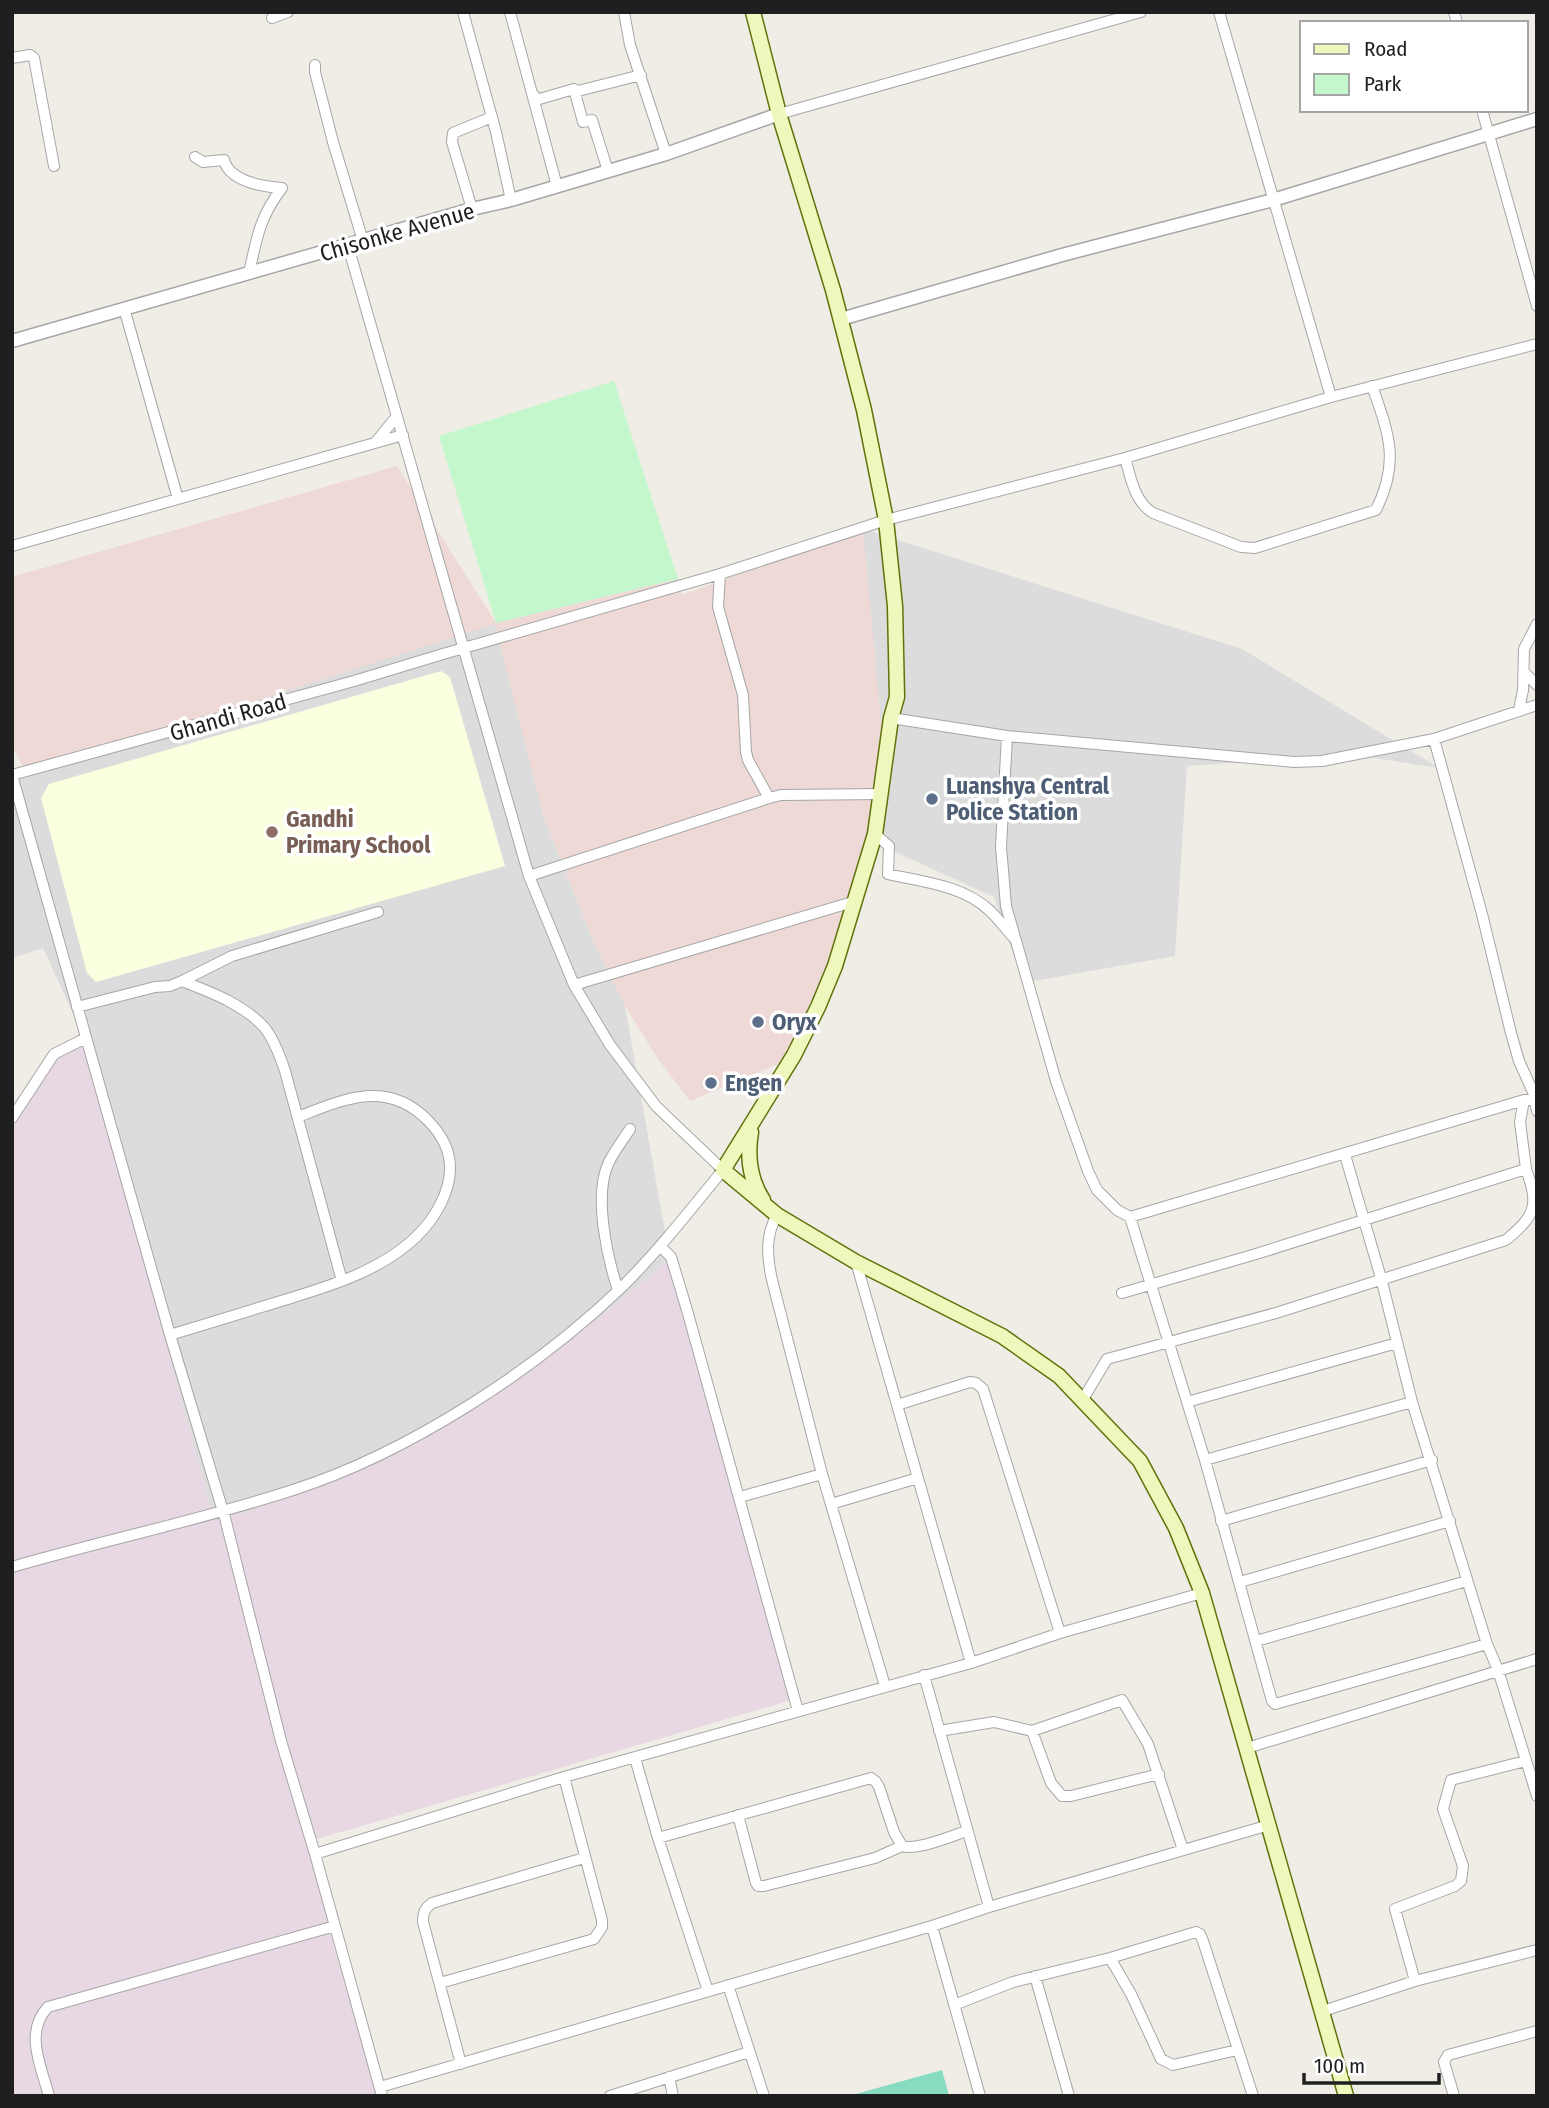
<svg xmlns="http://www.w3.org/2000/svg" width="1549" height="2108" font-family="'Fira Sans Condensed',sans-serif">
  <rect width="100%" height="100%" fill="#efede6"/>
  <!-- residential -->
  <path fill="#dddcdc" d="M863 529 1242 649 1439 768 1355 755 1187 766 1175 956 1023 983 994 897 871 841Z
    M496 623 544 818 594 943 625 1006 670 1260 592 1323 441 1430 244 1514 210 1506 81 1031 43 948 12 958V776L27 774Z"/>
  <!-- commercial -->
  <path fill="#efd9d6" d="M397 466 496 623 678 579 682 595 863 529 887 787 843 938 790 1059 690 1101 658 1059 625 1006 594 943 544 818 495 624 27 774 12 746V577Z"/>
  <!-- industrial -->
  <path fill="#e8d8e4" d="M81 1031 210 1506 244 1514 441 1430 592 1323 670 1260 795 1699 307 1842 333 1943 377 2096H12V1124L33 1084Z"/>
  <!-- education -->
  <path fill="#fcfee0" d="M441 671 450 677 505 866 96 982 87 973 41 798 49 784Z"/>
  <!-- park -->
  <path fill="#c5f7cd" d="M614 381 678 579 496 623 439 436Z"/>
  <!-- pitch -->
  <path fill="#87dbc1" d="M942 2070 949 2096H849Z"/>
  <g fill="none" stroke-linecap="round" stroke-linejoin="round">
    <!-- minor casing -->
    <g stroke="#a6a6a6" stroke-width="12">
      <path id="minor" d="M463 12 496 132 511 200
        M510 12 557 186
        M624 12 630 45 666 154
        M1219 12 1331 397
        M1454 12 1457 23
        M272 18 288 12
        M12 58 30 55 34 58 54 166
        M315 65V72L333 142 363 241
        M574 92 641 75
        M534 95 536 100 574 89 583 122 592 120 608 171
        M1482 110 1537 306
        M779 114 1141 12
        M195 157 203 162 224 160C229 181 263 187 282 188 259 218 257 238 249 273
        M472 209 452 142 453 133 492 117
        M124 308 178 499
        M375 443 397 416
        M1125 458C1131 478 1134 501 1153 513L1241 547 1255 548 1376 510C1400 462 1389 434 1372 386
        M12 546 403 435
        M720 574 718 607 743 695 746 752 748 760 769 798
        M1524 672 1537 685
        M1519 710 1523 690 1524 649 1537 624
        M891 718 1007 736 1294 762 1322 761 1434 739 1537 705
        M1007 736 1001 847 1006 906 1056 1081 1088 1171 1097 1190 1117 1210 1130 1217 1524 1100H1535L1537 1111
        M1434 739 1482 914 1511 1033 1519 1061 1537 1101
        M12 775 354 681 443 654 720 574 886 520 1125 458 1331 397 1537 344
        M12 775 170 1335 225 1518 281 1741 315 1854 382 2096
        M875 834 889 846 888 874C922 882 962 885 989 910 999 919 1006 930 1015 939
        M529 876 769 798 781 795 882 794
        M182 981 232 956 378 912
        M574 985 856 901
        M77 1007 155 987 170 986 182 981C210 992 243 1004 264 1027 274 1039 280 1056 285 1071L342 1281
        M12 1118 54 1054 86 1038
        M777 1215C765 1236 767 1256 772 1280L822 1474 885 1686
        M1130 1217 1205 1460 1272 1701 1275 1704 1487 1644 1412 1402 1381 1278 1345 1155
        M660 1246 671 1257 687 1310 798 1711
        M856 1262 971 1663
        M618 1290C607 1257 593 1194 609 1162 615 1150 623 1140 630 1129
        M1122 1293 1256 1254 1526 1169 1520 1122 1524 1100
        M170 1335C206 1324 242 1313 278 1302 326 1287 378 1273 416 1237 434 1220 451 1192 450 1166 449 1134 416 1102 385 1097 357 1092 323 1107 298 1117
        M1082 1401 1107 1359 1276 1313 1506 1240C1536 1215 1539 1206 1526 1169
        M1187 1402 1397 1343
        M897 1405 970 1382 976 1383 983 1389 1060 1633
        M1205 1460 1412 1402
        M740 1497 822 1474
        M831 1504 918 1478
        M1221 1521 1432 1460
        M12 1567C105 1540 201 1520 293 1490 408 1453 536 1370 623 1286 659 1250 691 1209 723 1170L656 1106 610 1045 574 985 529 876 348 246
        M1240 1582 1450 1521
        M1256 1641 1467 1581
        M1487 1644 1498 1670 1537 1796
        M924 1675 989 1907
        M939 1731 994 1722 1032 1731 1122 1700 1148 1744 1183 1850
        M1032 1731 1051 1783 1062 1796H1071L1159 1774
        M1247 1748 1537 1659
        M635 1758 658 1838 708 1991
        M738 1815 756 1883 758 1886H764L875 1858 902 1846
        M658 1838 871 1778 876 1782 879 1787 894 1832 902 1846C917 1851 951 1836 967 1831
        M315 1854 564 1777 971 1663 1060 1633 1202 1593
        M932 1926 980 2096
        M1110 1958 1131 1994 1161 2059 1173 2065 1237 2050
        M1035 1976 1069 2096
        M1415 1981 1395 1909 1455 1886 1461 1881 1463 1866 1443 1809 1451 1780 1525 1761
        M440 1983 594 1939 602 1927V1920L564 1777
        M728 1985 764 2096
        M954 2005 1013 1982 1110 1958 1196 1932 1200 1934 1203 1941 1253 2096
        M1323 2011 1415 1981 1537 1950
        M461 2064 423 1922C423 1913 424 1909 432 1903L584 1858
        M669 2077 673 2096
        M380 2087 932 1926 989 1907 1269 1825
        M49 2096C41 2066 24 2032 48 2007L335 1926
        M610 2096 749 2052
        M1454 2096 1444 2062 1448 2055 1537 2031"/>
    </g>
    <!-- tertiary casing -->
    <g stroke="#a6a6a6" stroke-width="15">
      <path id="tertiary" d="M841 319 1062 255 1273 200 1537 119
        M12 341 472 209 511 200 666 154 779 114"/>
    </g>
    <!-- secondary casing -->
    <g stroke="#5f730a" stroke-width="17">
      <path id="secondary" d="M753 12 779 114 833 290 864 410 886 520 895 606 897 697 891 718 875 834 835 966 818 1007 794 1055 723 1170 777 1215 856 1262 1002 1336 1059 1376 1140 1461 1176 1528 1202 1593 1346 2096
        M751 1132C747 1156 750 1180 763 1200"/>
    </g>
    <!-- minor -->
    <use href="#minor" stroke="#fff" stroke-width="10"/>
    <!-- tertiary -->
    <use href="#tertiary" stroke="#fff" stroke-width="12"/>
    <!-- secondary -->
    <use href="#secondary" stroke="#f0f7bc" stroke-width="14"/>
  </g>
  <!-- markers -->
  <g fill="#5c6f8a" stroke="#fff" stroke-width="2.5">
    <circle cx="932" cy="799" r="7"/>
    <circle cx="758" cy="1022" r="7"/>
    <circle cx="711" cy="1083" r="7"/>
  </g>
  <circle fill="#8d6e63" stroke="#fff" stroke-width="2.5" cx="272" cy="832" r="7"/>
  <g text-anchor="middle" stroke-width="7" stroke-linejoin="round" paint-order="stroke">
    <!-- street labels -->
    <g font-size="23" fill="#1f1f1f" stroke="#fff">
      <text transform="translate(397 232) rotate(-16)" y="8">Chisonke Avenue</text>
      <text transform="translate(228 717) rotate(-16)" y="8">Ghandi Road</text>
    </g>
    <!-- service labels -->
    <g font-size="23" font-weight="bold" fill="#4e5e75" stroke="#fff" text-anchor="start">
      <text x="946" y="794">Luanshya Central<tspan x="946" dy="26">Police Station</tspan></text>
      <text x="772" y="1030">Oryx</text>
      <text x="725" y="1091">Engen</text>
    </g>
    <!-- education labels -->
    <g font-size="23" font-weight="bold" fill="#785e54" stroke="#fff" text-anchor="start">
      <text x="286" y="827">Gandhi<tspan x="286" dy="26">Primary School</tspan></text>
    </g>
  </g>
  <!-- border -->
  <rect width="1549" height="2108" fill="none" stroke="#1f1f1f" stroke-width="28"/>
  <!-- legend -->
  <rect x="1300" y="21" width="228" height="91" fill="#ffffff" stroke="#a5a5a5" stroke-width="2"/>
  <rect x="1314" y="44" width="35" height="10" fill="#f0f7bc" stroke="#a5a5a5" stroke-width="2"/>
  <text x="1364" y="56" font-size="21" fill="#1f1f1f">Road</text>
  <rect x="1314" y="74" width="35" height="21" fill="#c5f7cd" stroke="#a5a5a5" stroke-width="2"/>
  <text x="1364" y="91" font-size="21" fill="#1f1f1f">Park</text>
  <!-- scale -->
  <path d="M1304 2073v10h135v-10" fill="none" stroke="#1f1f1f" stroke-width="3.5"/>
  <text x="1314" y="2073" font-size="21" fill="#1f1f1f" stroke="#ffffff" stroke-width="5" paint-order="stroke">100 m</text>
</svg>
